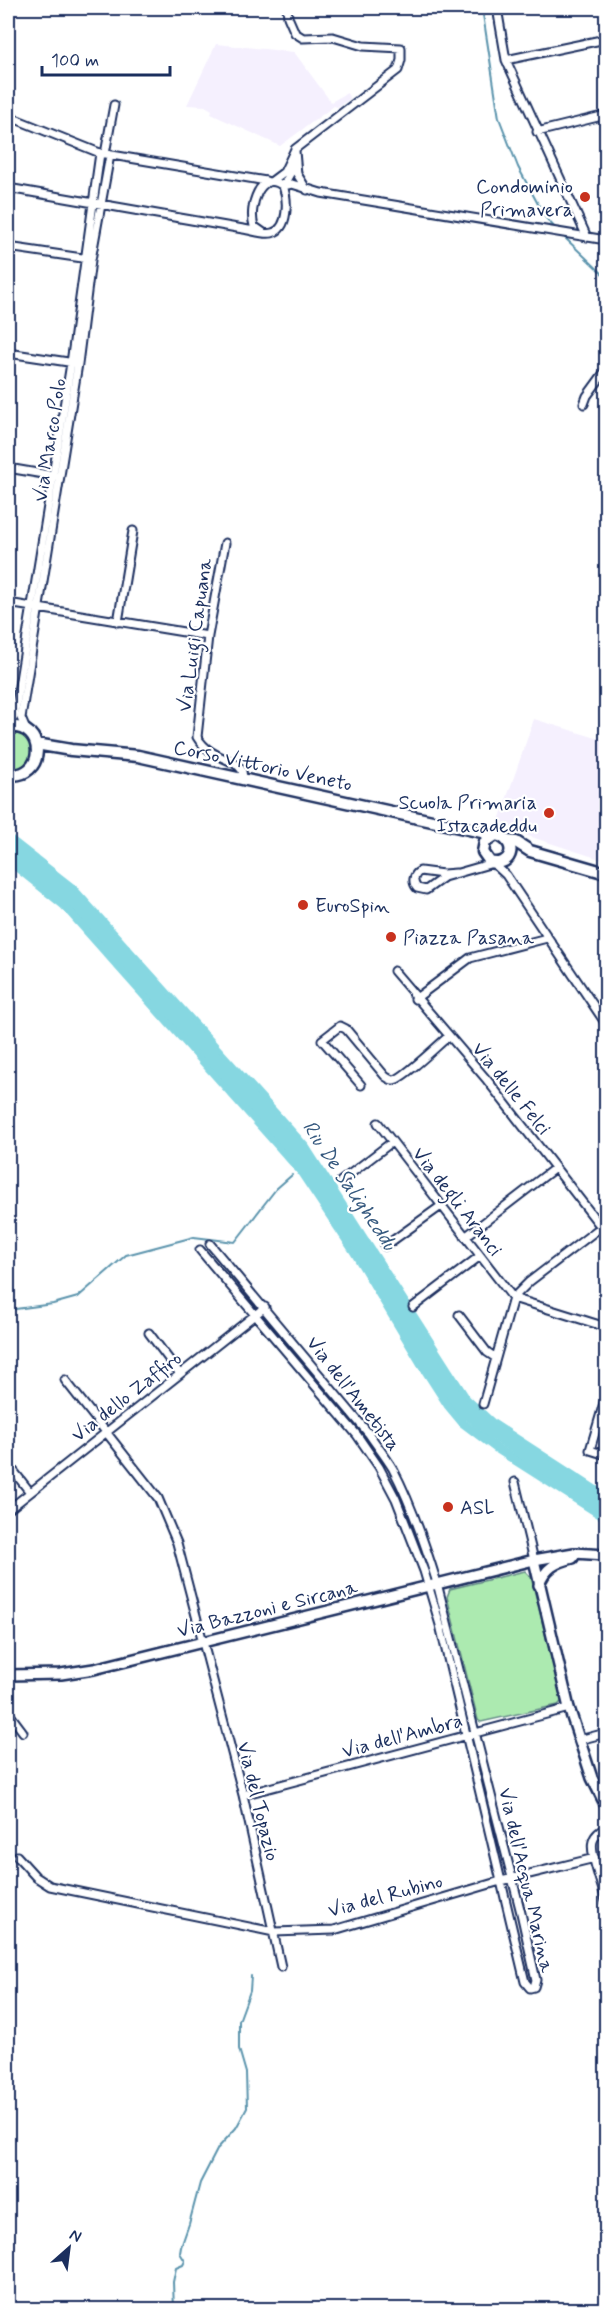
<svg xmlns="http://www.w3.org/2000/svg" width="614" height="2317" font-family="Mynerve,sans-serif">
  <rect width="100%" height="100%" fill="#fff"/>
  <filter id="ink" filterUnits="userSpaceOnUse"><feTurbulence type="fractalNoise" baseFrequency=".0167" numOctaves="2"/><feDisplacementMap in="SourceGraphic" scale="12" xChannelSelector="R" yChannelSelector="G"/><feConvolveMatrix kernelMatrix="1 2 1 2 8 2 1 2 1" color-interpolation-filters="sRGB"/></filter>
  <g filter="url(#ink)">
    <!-- built -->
    <path fill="#f5f0fe" d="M216 44 294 52 331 102 347 93 350 99 337 107 334 106 280 146 211 114 212 110 205 106 187 105Z
      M534 719 606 741V861L497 826Z"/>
    <!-- green -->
    <path fill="#aceab0" stroke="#648c87" stroke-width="1.5" d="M17 732 28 739 32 752C29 764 21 771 8 768V733Z
      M525 1571 531 1577 562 1701 558 1705 481 1722 478 1720 447 1597 450 1589Z"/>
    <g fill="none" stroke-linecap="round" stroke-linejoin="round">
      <!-- stream -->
      <path stroke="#5b94ad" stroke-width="2" d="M482 8 499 118 518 167 545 217 556 229
        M562 235 606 277
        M307 1171H313
        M8 1310 53 1304 78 1297 126 1255 194 1237 235 1242 276 1189 292 1175
        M174 2310 173 2282 176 2268 183 2265 185 2261 180 2253 181 2247 189 2224 200 2183 218 2148 236 2128 247 2108 246 2073 239 2049V2021L250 1991 251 1976"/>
      <!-- canal -->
      <path stroke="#86d7e1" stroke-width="9" d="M8 838 72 888 305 1147 466 1399 493 1424 606 1497
        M8 860 64 905 300 1170 354 1251 421 1363 448 1405 463 1423 496 1448 606 1518"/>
      <!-- river -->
      <path stroke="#86d7e1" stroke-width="15" d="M8 847 80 906 313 1171 444 1381 463 1408 490 1430 606 1507"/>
      <!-- minor casing -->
      <g stroke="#1b2f5e" stroke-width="11">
        <path id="minor" d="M497 8 506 60 587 237
          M506 60 606 39
          M8 116 100 153 266 181
          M537 132 606 115
          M295 151 297 174 307 190
          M105 154 114 105
          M272 181 284 172 295 149 398 70 401 60V48L363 46 333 37 303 38 295 33 288 17 287 8
          M283 186 292 184 321 193 606 240
          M283 186 295 165
          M8 188 243 229C252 230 263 235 272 233 289 229 288 199 283 186 260 168 248 208 254 226L264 233
          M8 247 89 259
          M8 353 75 363
          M584 404 587 396 606 370
          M8 468 55 476
          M225 543 208 636 197 737C210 759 234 758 241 769 243 771 242 775 243 778
          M8 603 208 636
          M118 622 133 531
          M8 726 14 717 71 363 100 153
          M26 730 21 718 78 364 91 260 110 155
          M456 873 443 874 420 871C413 875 412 882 417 888L426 890 444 877 493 863 506 875 606 1024
          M394 971 487 1080 606 1233
          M415 999 470 958 547 938
          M361 1085 322 1040 340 1026 346 1029 385 1076C388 1078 390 1080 394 1080 403 1079 439 1044 449 1036
          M378 1123 513 1298
          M341 1181 392 1142
          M465 1237 555 1168
          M385 1246 441 1206
          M200 1250 357 1435 379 1467 396 1499 424 1571 440 1625 525 1982 530 1988 534 1987 536 1980 521 1913 437 1583C425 1544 412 1505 393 1469 386 1457 377 1446 369 1434L210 1244
          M513 1298 606 1327
          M413 1307 480 1256
          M459 1315 487 1352 496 1358
          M149 1333 180 1374
          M65 1380 158 1498 177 1543 243 1795 281 1967
          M606 1396 590 1450 606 1455
          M483 1404 513 1298 529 1282 606 1223
          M8 1464 30 1492
          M515 1482 534 1560
          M8 1510 265 1307
          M8 1712 23 1732
          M579 1740 606 1733
          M243 1795 569 1708
          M606 1828C600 1831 595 1834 593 1841 589 1854 603 1887 606 1901
          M17 1856 36 1877 50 1886 274 1932 334 1930 497 1882 595 1858"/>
      </g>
      <!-- tertiary casing -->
      <g stroke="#1b2f5e" stroke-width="14">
        <path id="tertiary" d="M534 1560 569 1708 592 1778 606 1806
          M539 1585C545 1568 556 1562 573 1558
          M8 1675 61 1674 94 1669 534 1560 574 1553 606 1555"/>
      </g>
      <!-- secondary casing -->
      <g stroke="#1b2f5e" stroke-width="15">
        <path id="secondary" d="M8 727C48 723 45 781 8 774
          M36 744 71 750 138 756 500 836C519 845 510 868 490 862L483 852 485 842 494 836
          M508 841 516 842 530 851 606 873"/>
      </g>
      <!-- minor -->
      <use href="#minor" stroke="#fff" stroke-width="7"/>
      <!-- tertiary -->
      <use href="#tertiary" stroke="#fff" stroke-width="9"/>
      <!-- secondary -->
      <use href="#secondary" stroke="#fff" stroke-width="10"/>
    </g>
  </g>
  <!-- markers -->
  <g fill="#c8321e" stroke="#fff" stroke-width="2">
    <circle cx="585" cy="197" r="6"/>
    <circle cx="549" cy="813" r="6"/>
    <circle cx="303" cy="905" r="6"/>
    <circle cx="391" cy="937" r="6"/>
    <circle cx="448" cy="1507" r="6"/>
  </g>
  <g text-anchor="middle" stroke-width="4.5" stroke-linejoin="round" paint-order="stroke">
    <!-- poi labels -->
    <g font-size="20" fill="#1b2f5e" stroke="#fff" text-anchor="start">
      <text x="573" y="193" text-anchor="end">Condominio<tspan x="573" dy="23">Primavera</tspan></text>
      <text x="537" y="809" text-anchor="end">Scuola Primaria<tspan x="537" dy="23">Istacadeddu</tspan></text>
      <text x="315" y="912">EuroSpin</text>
      <text x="403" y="944">Piazza Pasana</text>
      <text x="460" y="1514">ASL</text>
    </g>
    <!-- street labels -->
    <g font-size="20" fill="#1b2f5e" stroke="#fff">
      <text transform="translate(49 440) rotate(-81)" y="7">Via Marco Polo</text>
      <text transform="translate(194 635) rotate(-82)" y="7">Via Luigi Capuana</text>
      <text transform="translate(263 765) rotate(12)" y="7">Corso Vittorio Veneto</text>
      <text transform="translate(512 1088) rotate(51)" y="7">Via delle Felci</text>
      <text transform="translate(458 1201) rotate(52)" y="7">Via degli Aranci</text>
      <text transform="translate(354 1393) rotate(52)" y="7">Via dell'Ametista</text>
      <text transform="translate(126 1396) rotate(-38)" y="7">Via dello Zaffiro</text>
      <text transform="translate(267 1608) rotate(-14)" y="7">Via Bazzoni e Sircana</text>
      <text transform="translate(402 1735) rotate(-15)" y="7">Via dell'Ambra</text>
      <text transform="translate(259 1801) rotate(76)" y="7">Via del Topazio</text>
      <text transform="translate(527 1880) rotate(77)" y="7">Via dell'Acqua Marina</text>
      <text transform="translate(385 1895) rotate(-15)" y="7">Via del Rubino</text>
    </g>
    <!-- water labels -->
    <g font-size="21" font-style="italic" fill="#36597f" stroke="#fff">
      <text transform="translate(350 1185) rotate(56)" y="7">Riu De Saligheddu</text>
    </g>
  </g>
  <!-- margin -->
  <rect width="614" height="2317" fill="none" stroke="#fff" stroke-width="30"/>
  <rect x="15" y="15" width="584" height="2287" fill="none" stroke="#1b2f5e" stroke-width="2" filter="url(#ink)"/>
  <!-- north arrow -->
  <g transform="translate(69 2248) rotate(28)" stroke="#ffffff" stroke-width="4.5" paint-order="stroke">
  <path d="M0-4.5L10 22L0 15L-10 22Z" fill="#1b2f5e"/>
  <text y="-9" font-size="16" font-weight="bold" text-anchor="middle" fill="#1b2f5e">N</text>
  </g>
  <!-- scale -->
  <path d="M42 66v9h128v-9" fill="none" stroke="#1b2f5e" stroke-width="3"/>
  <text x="51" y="66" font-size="18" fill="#1b2f5e" stroke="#ffffff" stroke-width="4.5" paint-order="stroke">100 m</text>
</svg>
